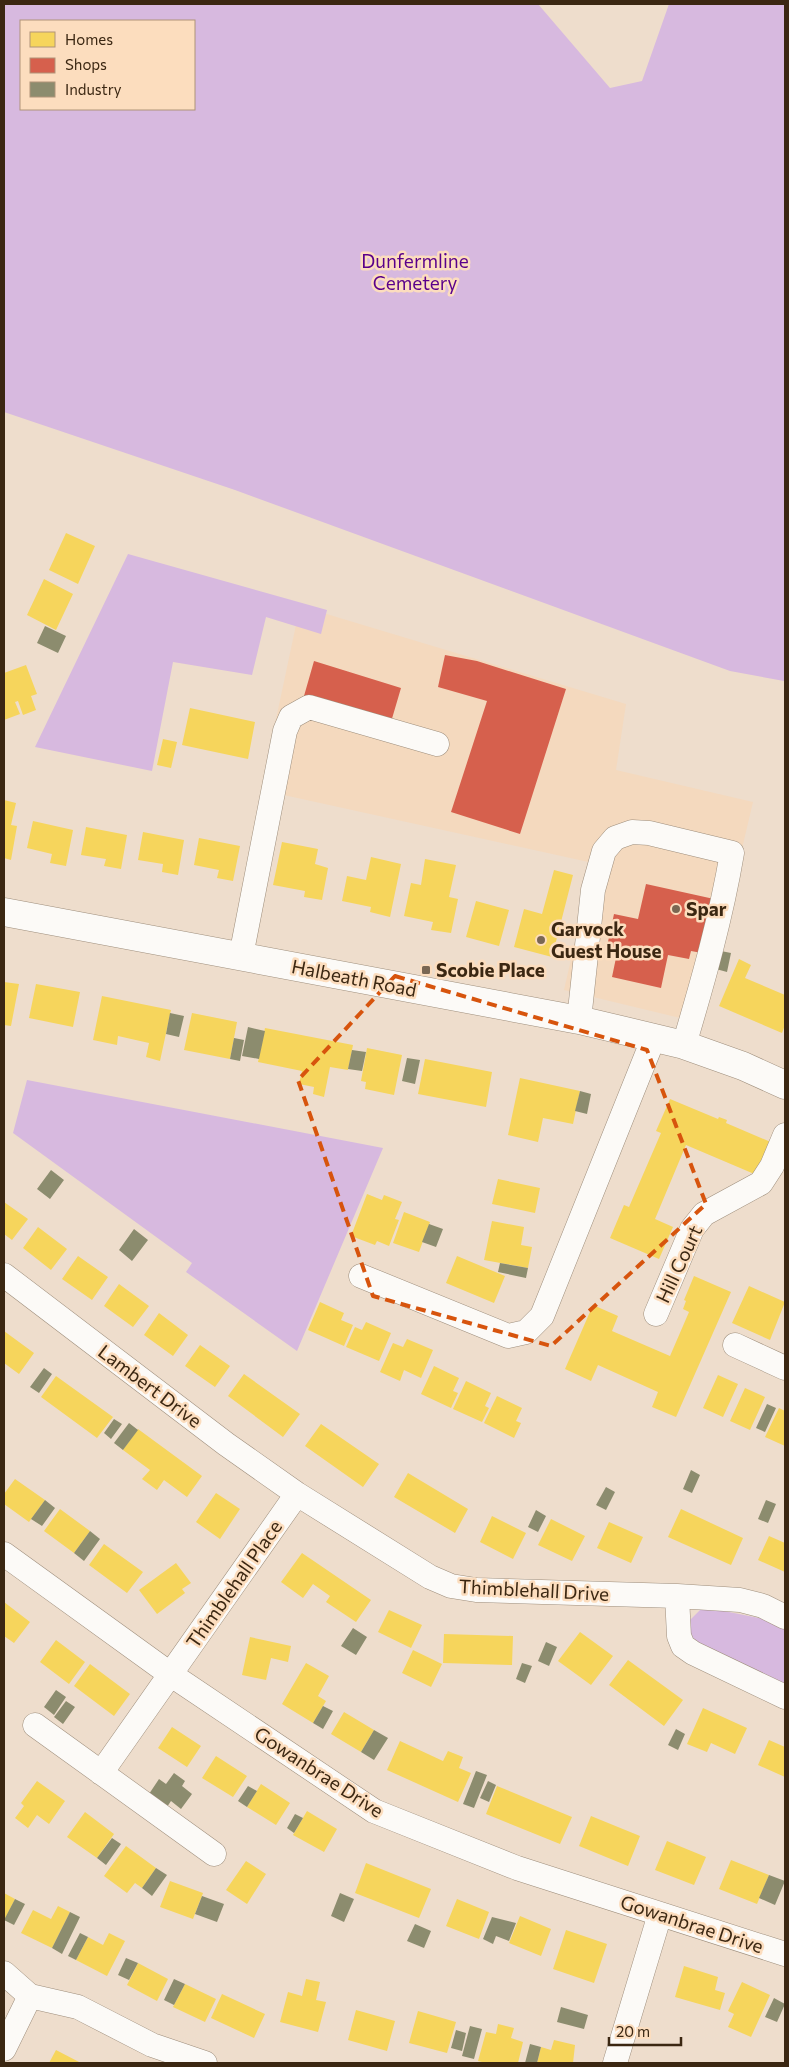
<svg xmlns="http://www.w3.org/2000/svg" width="789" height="2067" font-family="Commissioner,sans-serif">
  <rect width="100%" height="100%" fill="#edc"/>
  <!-- built -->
  <path fill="#f4d9be" d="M300 606 626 704 616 770 753 802 701 1023 564 990 593 863 261 790Z"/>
  <!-- green -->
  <path fill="#d7b9df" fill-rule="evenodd" d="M4 4H538L610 88 642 81 669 4H785L784 681 730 671 235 490 4 412ZM194 21V109H21V21Z
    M128 554 327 610 321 634 266 617 252 675 173 662 152 771 35 747Z
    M27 1080 383 1148 297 1351 186 1272 192 1263 13 1133Z
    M709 1608 764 1619 785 1629V1686L692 1642 689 1621 700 1610Z"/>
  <!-- homes -->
  <path fill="#f6d55c" d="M66 533 95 546 78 584 49 570Z
    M44 579 73 594 56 630 27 615Z
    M26 665 37 694 31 696 36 710 23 715 18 701 15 702 20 714 4 720V673Z
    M190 708 255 722 248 759 182 745Z
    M163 739 177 742 171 768 157 765Z
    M4 800 16 803 11 825 17 826 11 860 4 858Z
    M33 821 73 830 66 866 50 863 52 854 27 848Z
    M86 827 127 835 121 869 104 866 106 859 81 855Z
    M143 832 184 840 178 875 162 872 163 864 138 860Z
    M199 838 240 846 233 881 217 878 219 870 194 865Z
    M282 842 318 849 315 864 328 868 322 900 304 897 305 891 273 885Z
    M371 857 401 864 390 917 370 912 371 907 342 901 347 876 366 880Z
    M425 859 456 865 449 897 458 899 451 933 431 930 433 922 404 916 411 883 421 885Z
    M554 870 573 875 552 957 514 947 524 909 542 914Z
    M476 901 509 910 499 946 466 937Z
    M739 959 751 965 745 978 785 995V1025L782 1033 719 1006Z
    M4 982 19 984 11 1026 4 1025Z
    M36 984 80 992 73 1027 29 1018Z
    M102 996 171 1010 160 1061 146 1057 149 1043 118 1036 117 1045 93 1040Z
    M192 1013 237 1022 230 1059 184 1050Z
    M265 1028 353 1045 348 1070 330 1067 324 1097 313 1094 314 1087 299 1084 302 1071 258 1062Z
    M367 1048 402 1055 394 1095 365 1089 366 1082 361 1081Z
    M425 1059 492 1072 486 1107 418 1094Z
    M520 1078 580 1091 573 1124 543 1118 538 1142 508 1135Z
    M670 1099 718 1119 719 1117 727 1120 726 1123 773 1143 759 1176 686 1145 655 1219 673 1227 659 1259 610 1238 624 1205 629 1207 661 1133 656 1131Z
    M498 1179 540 1188 535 1213 492 1204Z
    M367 1194 382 1200 384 1195 402 1202 395 1219 399 1220 389 1246 377 1241 375 1245 351 1236Z
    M4 1202 28 1219 12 1240 4 1234Z
    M404 1212 430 1222 419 1252 393 1243Z
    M492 1221 524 1227 521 1245 532 1247 528 1268 484 1260Z
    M38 1227 67 1249 51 1270 23 1248Z
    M78 1256 108 1277 92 1300 62 1279Z
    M457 1256 505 1276 494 1303 446 1283Z
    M694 1276 731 1292 676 1417 652 1407 658 1392 598 1365 591 1381 565 1369 593 1305 618 1316 612 1331 670 1356 689 1312 683 1309 686 1301 684 1300Z
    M119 1284 149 1306 133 1327 104 1306Z
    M749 1286 785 1302 770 1340 732 1323Z
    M320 1302 344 1313 341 1320 353 1325 344 1346 308 1330Z
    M159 1313 188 1335 173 1356 144 1335Z
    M366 1322 391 1333 379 1361 346 1347 355 1327 362 1330Z
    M4 1331 34 1353 19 1374 4 1363Z
    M407 1339 433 1350 421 1378 404 1370 400 1381 380 1372 393 1343 403 1347Z
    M200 1345 230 1366 215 1387 185 1366Z
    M434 1366 459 1378 453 1391 458 1393 451 1408 421 1394Z
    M244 1374 300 1414 283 1437 228 1396Z
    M718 1375 738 1384 723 1417 703 1408Z
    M56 1376 113 1417 97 1438 41 1397Z
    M466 1381 491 1393 485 1406 489 1408 482 1422 453 1409Z
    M745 1388 765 1397 750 1430 730 1421Z
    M497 1396 522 1408 516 1421 521 1423 514 1438 484 1423Z
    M779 1408 785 1411V1446L765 1437Z
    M321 1424 379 1464 363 1487 305 1446Z
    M138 1429 202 1476 187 1497 164 1480 157 1490 142 1479 150 1470 123 1450Z
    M408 1473 468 1509 455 1533 394 1497Z
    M15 1479 45 1500 29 1522 4 1504V1494Z
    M216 1493 240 1509 220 1539 196 1522Z
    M60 1509 90 1531 74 1553 44 1531Z
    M681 1509 743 1538 731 1565 668 1537Z
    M492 1516 526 1533 513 1559 480 1542Z
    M551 1519 585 1536 572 1561 538 1545Z
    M609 1522 643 1537 631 1563 597 1548Z
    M769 1536 785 1543V1572L758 1560Z
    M104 1544 143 1572 127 1593 89 1565Z
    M302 1553 371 1600 356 1622 326 1602 330 1596 313 1584 303 1598 281 1582Z
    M176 1563 191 1583 182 1589 185 1593 157 1614 139 1590Z
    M4 1602 30 1622 14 1643 4 1636Z
    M389 1610 422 1625 411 1648 378 1632Z
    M580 1632 613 1656 591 1685 558 1661Z
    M444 1634 513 1636 512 1665 443 1663Z
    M250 1637 291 1646 288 1662 271 1658 266 1680 242 1675Z
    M56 1640 85 1662 69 1684 40 1662Z
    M413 1650 442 1664 431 1687 402 1673Z
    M628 1660 683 1700 664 1726 609 1685Z
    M306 1663 329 1676 318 1696 326 1701 313 1723 282 1704Z
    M90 1664 130 1694 114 1716 74 1686Z
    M703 1708 747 1728 735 1754 711 1743 707 1752 687 1744Z
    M344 1712 374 1730 361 1752 331 1734Z
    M172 1727 201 1746 187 1767 158 1748Z
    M769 1740 785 1747V1777L758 1765Z
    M400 1741 443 1761 448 1751 463 1757 459 1768 471 1773 458 1802 387 1770Z
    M216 1756 247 1776 233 1797 202 1778Z
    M37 1781 65 1801 49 1824 37 1815 28 1828 15 1818 24 1806 21 1803Z
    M261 1784 290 1803 276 1825 247 1807Z
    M497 1786 572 1817 560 1844 486 1814Z
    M307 1811 337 1829 324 1852 293 1835Z
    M85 1812 114 1834 97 1858 67 1837Z
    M591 1816 640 1836 628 1866 579 1846Z
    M667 1841 706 1857 694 1885 655 1870Z
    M126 1846 156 1868 142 1888 135 1883 127 1893 104 1876Z
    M731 1860 769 1875 757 1904 719 1889Z
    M246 1861 266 1874 247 1904 226 1890Z
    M366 1863 431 1889 419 1918 355 1893Z
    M170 1881 203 1893 193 1919 160 1907Z
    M4 1893 15 1899 4 1921Z
    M457 1899 489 1912 479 1939 446 1926Z
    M58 1906 70 1912 52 1948 21 1933 33 1910 51 1919Z
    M520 1916 551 1929 541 1956 509 1943Z
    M566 1930 607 1944 594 1983 553 1969Z
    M109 1933 125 1941 107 1976 76 1960 88 1937 103 1945Z
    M138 1963 168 1979 157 2001 127 1985Z
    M684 1966 718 1977 715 1990 725 1993 720 2010 675 1997Z
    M306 1979 320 1982 316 2000 326 2002 318 2032 280 2022 288 1992 302 1996Z
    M742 1982 770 1995 751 2037 728 2027 734 2014 728 2011Z
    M185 1984 216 1999 205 2022 173 2007Z
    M222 1994 265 2014 254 2038 211 2018Z
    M356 2010 395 2021 387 2051 348 2040Z
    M418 2011 456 2022 447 2053 409 2043Z
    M498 2024 514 2028 511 2038 523 2042 518 2063H486L478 2061 486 2032 496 2034Z
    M554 2040 575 2045 573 2063H537L541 2047 551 2050Z
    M56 2050 81 2063H49Z"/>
  <!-- shops -->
  <path fill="#d6604d" d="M445 655 477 661 566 689 520 834 451 812 487 701 438 687Z
    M314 661 401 688 391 722 304 696Z
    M646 884 714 899 702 953 691 951 689 959 668 955 661 988 612 977 617 953 606 951 614 914 638 919Z"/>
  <!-- industry -->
  <path fill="#8c8c6e" d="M45 626 66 636 58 653 37 643Z
    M721 951 731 953 727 972 716 969Z
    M170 1013 184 1016 179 1037 166 1034Z
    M248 1027 265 1031 259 1059 242 1056Z
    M234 1038 244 1040 240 1061 230 1059Z
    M352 1050 366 1052 362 1071 348 1069Z
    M407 1058 420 1060 415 1084 402 1081Z
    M580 1091 591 1094 587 1114 575 1111Z
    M51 1170 64 1180 50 1199 37 1189Z
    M429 1224 443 1229 436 1247 422 1242Z
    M134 1229 148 1240 132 1261 119 1250Z
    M500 1263 528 1268 526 1278 498 1272Z
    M44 1368 52 1374 39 1393 30 1387Z
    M767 1404 776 1408 765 1432 756 1428Z
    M114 1419 122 1424 111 1439 104 1433Z
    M129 1423 138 1430 123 1450 114 1443Z
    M691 1470 700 1475 692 1493 683 1489Z
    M606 1487 615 1492 606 1510 596 1505Z
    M45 1500 55 1508 42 1526 31 1519Z
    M766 1500 776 1504 768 1523 758 1519Z
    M536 1510 546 1516 538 1532 528 1527Z
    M90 1531 100 1539 84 1561 74 1553Z
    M353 1628 367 1637 356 1655 341 1646Z
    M546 1642 557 1647 549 1666 538 1661Z
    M522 1663 532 1666 525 1683 516 1679Z
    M56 1690 66 1697 54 1715 44 1707Z
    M66 1701 75 1707 63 1724 54 1717Z
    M323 1706 333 1711 323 1729 313 1723Z
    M676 1729 685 1734 678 1750 668 1745Z
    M374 1730 388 1738 374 1760 361 1752Z
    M476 1771 487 1775 474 1808 463 1804Z
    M174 1773 185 1781 182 1786 192 1794 181 1809 171 1801 167 1807 149 1794 159 1779 166 1784Z
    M488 1781 496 1785 489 1802 480 1798Z
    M248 1786 257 1791 247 1807 238 1801Z
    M295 1814 303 1818 294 1833 287 1828Z
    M112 1838 121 1844 106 1865 97 1858Z
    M156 1868 167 1875 152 1896 142 1888Z
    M769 1875 785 1881 775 1905 759 1898Z
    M340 1893 354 1899 344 1922 331 1916Z
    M202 1896 224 1904 217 1922 195 1914Z
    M15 1899 25 1904 14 1925 4 1920Z
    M70 1912 80 1917 62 1954 52 1948Z
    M492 1917 516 1923 509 1941 496 1936 493 1944 483 1939Z
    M415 1924 431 1931 424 1948 407 1941Z
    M80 1933 88 1937 76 1960 68 1956Z
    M126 1958 138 1963 129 1980 118 1975Z
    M174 1979 185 1984 174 2005 164 2000Z
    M774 1998 785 2004 777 2022 765 2017Z
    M561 2007 588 2015 584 2029 557 2022Z
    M470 2026 482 2029 474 2059 462 2056Z
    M456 2030 466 2033 462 2051 451 2048Z
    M530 2044 541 2047 537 2063H525Z"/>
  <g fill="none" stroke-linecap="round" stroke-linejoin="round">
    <!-- minor casing -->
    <g stroke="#9e8e7c" stroke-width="25">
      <path id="minor" d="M241 956 285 731 291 717 309 707 437 744
        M579 1020 593 890 604 851 615 838 632 832 649 833 732 853C721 918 703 981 684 1045
        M4 1275 226 1444 297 1494 430 1577 451 1586 476 1590 677 1596 740 1600 763 1606 785 1617
        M361 1276 508 1336 526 1332 542 1316 654 1037
        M656 1314 692 1229 704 1214 761 1183 772 1166 785 1135
        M735 1345 785 1368
        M4 1554 170 1674 374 1811 517 1868 785 1954
        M677 1596 679 1636 683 1646 693 1653 785 1697
        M35 1725 214 1854
        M101 1773 297 1494
        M4 1973 30 1996 78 2007 152 2045 205 2063
        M4 2049 30 1996
        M615 2063 660 1914"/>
    </g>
    <!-- major casing -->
    <g stroke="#9e8e7c" stroke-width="29">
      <path id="major" d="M4 912 579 1020 684 1045 743 1066 785 1085"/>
    </g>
    <!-- minor -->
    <use href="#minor" stroke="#fcfaf7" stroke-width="24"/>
    <!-- major -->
    <use href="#major" stroke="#fcfaf7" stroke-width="28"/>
  </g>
  <!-- marked area -->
  <path fill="none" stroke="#d7540d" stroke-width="4" stroke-dasharray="10 6" stroke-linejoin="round" d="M395 976 647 1050 706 1204 551 1346 373 1296 298 1080Z"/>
  <!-- markers -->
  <g fill="#7a6753" stroke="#fcddbe" stroke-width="2">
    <circle cx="676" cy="909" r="5"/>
    <circle cx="541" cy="940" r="5"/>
    <rect x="421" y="965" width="10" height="10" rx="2.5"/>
  </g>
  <g text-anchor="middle" stroke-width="5" stroke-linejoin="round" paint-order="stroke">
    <!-- park labels -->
    <g font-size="19" fill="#59008b" stroke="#fcddbe">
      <text x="415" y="268">Dunfermline<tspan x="415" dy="22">Cemetery</tspan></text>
    </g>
    <!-- poi labels -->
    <g font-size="19" font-weight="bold" fill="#3b2712" stroke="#fcddbe" text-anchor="start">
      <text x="686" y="916">Spar</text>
      <text x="551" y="936">Garvock<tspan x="551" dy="22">Guest House</tspan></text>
      <text x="436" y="977">Scobie Place</text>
    </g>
    <!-- street labels -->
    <g font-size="19" fill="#3b2712" stroke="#fcddbe">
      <text transform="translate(354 978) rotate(11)" y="7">Halbeath Road</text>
      <text transform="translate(679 1264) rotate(-65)" y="7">Hill Court</text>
      <text transform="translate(150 1386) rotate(37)" y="7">Lambert Drive</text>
      <text transform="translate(234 1584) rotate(-55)" y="7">Thimblehall Place</text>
      <text transform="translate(534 1590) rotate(3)" y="7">Thimblehall Drive</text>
      <text transform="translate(319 1772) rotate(33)" y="7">Gowanbrae Drive</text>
      <text transform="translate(692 1924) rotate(18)" y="7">Gowanbrae Drive</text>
    </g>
  </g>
  <!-- border -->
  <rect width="789" height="2067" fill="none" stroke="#3b2712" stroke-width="10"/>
  <!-- legend -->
  <rect x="20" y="20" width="175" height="90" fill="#fcddbe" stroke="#af9479"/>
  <rect x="30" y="32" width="25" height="15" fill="#f6d55c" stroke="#af9479"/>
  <text x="65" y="45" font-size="15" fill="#3b2712">Homes</text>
  <rect x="30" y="58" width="25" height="15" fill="#d6604d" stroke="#af9479"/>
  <text x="65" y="70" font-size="15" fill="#3b2712">Shops</text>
  <rect x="30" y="82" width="25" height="15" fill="#8c8c6e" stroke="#af9479"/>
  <text x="65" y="95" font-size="15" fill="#3b2712">Industry</text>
  <!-- scale -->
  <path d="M609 2037v8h72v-8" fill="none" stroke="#3b2712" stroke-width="2.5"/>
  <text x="616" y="2037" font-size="15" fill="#3b2712" stroke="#fcddbe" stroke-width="4" paint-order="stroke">20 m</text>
</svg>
